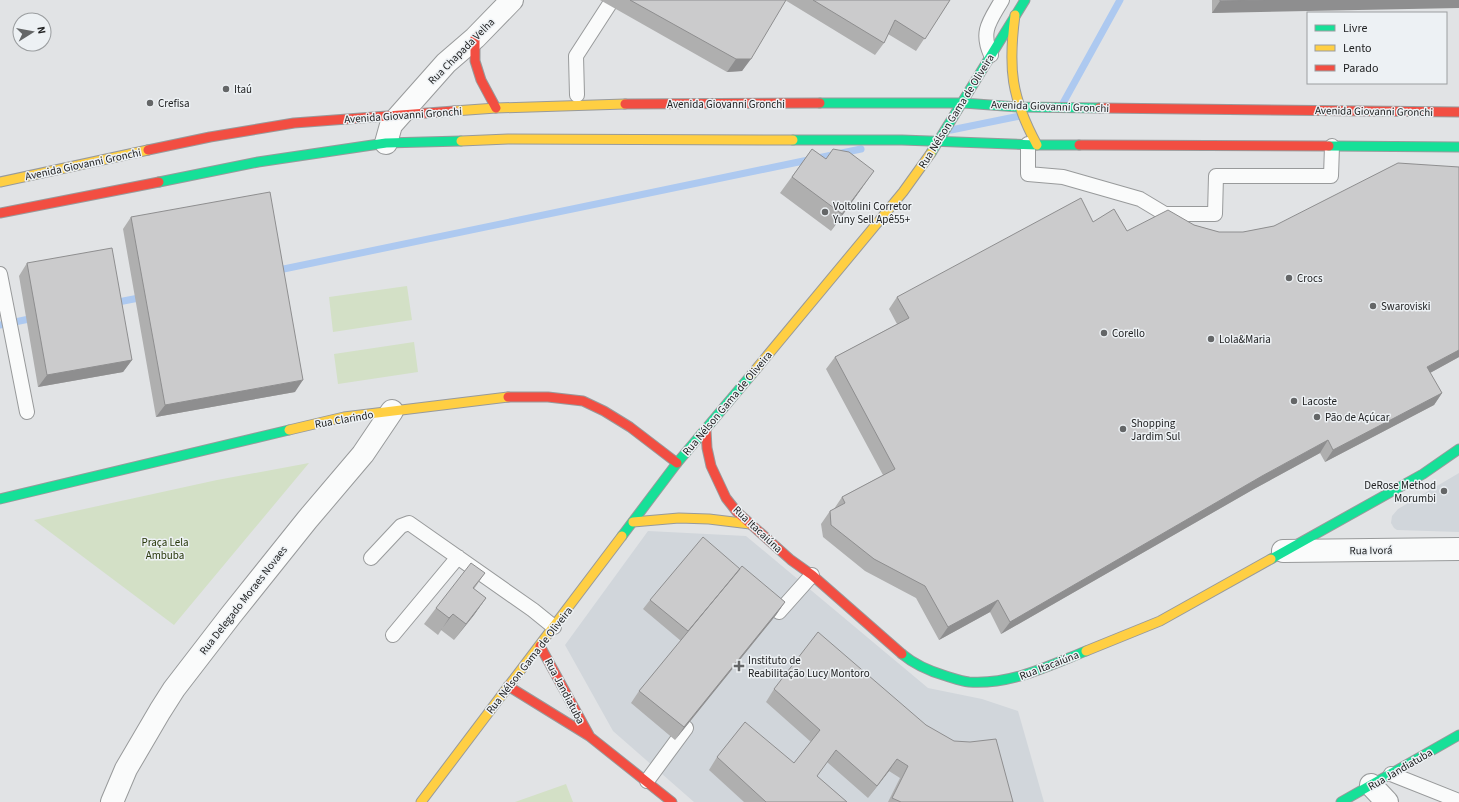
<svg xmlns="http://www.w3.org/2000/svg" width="1459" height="802" font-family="'Source Sans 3',sans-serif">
  <rect width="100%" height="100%" fill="#e1e3e5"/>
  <!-- built -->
  <path fill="#d1d6db" d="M1459 473V532L1397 530 1394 528 1391 523 1392 516 1398 509Z
    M648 531 746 536 928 688 982 699 1018 711 1044 802H694L613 731 565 645Z"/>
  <!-- green -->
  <path fill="#d3e0c6" d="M407 286 412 320 333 332 329 297Z
    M414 342 418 372 338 384 334 354Z
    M309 463 174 625 34 520 217 480Z
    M566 784 573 802H515Z"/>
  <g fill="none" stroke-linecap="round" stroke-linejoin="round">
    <!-- stream -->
    <path stroke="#adc9f0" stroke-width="7" d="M1062 105 1120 0
      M951 130 1020 116
      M274 271 861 149
      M113 303 144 297
      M0 325 34 318"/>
    <!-- lane casing -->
    <g stroke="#989a9b" stroke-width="16">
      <path id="lane" d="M991 55C980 31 990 21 1002 0
        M577 95 576 56 609 5
        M1028 144V174L1063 177 1140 199 1165 214H1215L1216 176H1331L1332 146
        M0 274 27 412
        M371 558 401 526 409 523 533 610 554 627
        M779 612 812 575
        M393 635 458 557
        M1391 774 1459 801
        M647 781 686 728"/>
    </g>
    <!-- street casing -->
    <g stroke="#989a9b" stroke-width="24">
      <path id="street" d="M386 143 391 125 446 63 475 38 512 0
        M1283 551 1459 549
        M1371 785 1387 802
        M112 802 126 769 160 711 174 689 231 615 307 520 363 454 392 411"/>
    </g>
    <!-- fast casing -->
    <g stroke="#989a9b" stroke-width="11">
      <path id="fast" d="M820 103H963L1019 107 1099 108
        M793 140H902L1037 145H1079
        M1329 146 1459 147
        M931 153 1025 0
        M159 182 258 162 386 143 461 141
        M0 499 289 430
        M622 536 677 463 752 374
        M1271 559 1423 474 1459 449
        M902 654C915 665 929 671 946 676 953 678 961 681 969 682 1011 685 1048 666 1086 651
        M1341 802 1459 735"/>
    </g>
    <!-- slow casing -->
    <g stroke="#989a9b" stroke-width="11">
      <path id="slow" d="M1015 15C1008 68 1011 97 1037 145
        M454 111 496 108 625 104
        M461 141 508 139 793 140
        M0 182 148 150
        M752 374 903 192 931 153
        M289 430 344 417 508 397
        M633 522 679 518 709 519 750 524
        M1086 651 1160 621 1271 559
        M421 802 622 536"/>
    </g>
    <!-- jam casing -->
    <g stroke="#989a9b" stroke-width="11">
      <path id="jam" d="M475 38V61L481 80 496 108
        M625 104 820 103
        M1099 108 1459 112
        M1079 145 1329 146
        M148 150 210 137 294 123 454 111
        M0 213 159 182
        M508 397H548L583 401 604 411 630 427 677 463
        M706 430 707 448 711 466 726 498 737 512 791 560 812 575 902 654
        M540 646 589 735
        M508 686 589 736 672 802"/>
    </g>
    <!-- lane -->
    <use href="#lane" stroke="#fafbfb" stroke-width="14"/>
    <!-- street -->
    <use href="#street" stroke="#fafbfb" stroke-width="22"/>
    <!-- fast -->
    <use href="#fast" stroke="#16e098" stroke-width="9"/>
    <!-- slow -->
    <use href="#slow" stroke="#ffcf43" stroke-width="9"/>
    <!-- jam -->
    <use href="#jam" stroke="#f24e42" stroke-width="9"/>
  </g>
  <!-- wall -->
  <path fill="#afafaf" d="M600 0H950L916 51 888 34 884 43 875 55 785 0 742 71 727 72Z
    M1212 0H1459L1212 13Z
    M812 149 862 188 831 231 780 193Z
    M1459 167V357L1430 373 1442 393 1434 405 1325 462 1320 453 1254 489 1001 634 990 612 939 640 916 598 865 571 823 537 821 524 830 511 834 509 842 497 883 475 826 369 835 357 897 324 889 309 897 297 1093 222 1127 231 1194 225 1219 232H1243L1274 226Z
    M131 217 295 392 156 417 123 229Z
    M27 263 132 360 123 372 38 387 19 276Z
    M740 569 785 602 776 615 675 740 631 703 639 691 681 641 643 609 650 600Z
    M485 573 474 589 486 598 474 615 454 640 441 630 438 635 424 624 436 608Z
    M774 689 1013 802H888L900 778 889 771 868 798 827 762 817 776 847 802H744L709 770 717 757 794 763 811 742 766 702Z"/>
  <!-- shaded-wall -->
  <path fill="#8e8e8f" d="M1265 0H1459V8L1212 13 1220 1Z
    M736 59H751L742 71 727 72Z
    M874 171 862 188 831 231 842 214Z
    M1459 350V357L1419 379 1427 367Z
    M132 360 123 372 38 387 47 375Z
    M303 380 295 392 156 417 165 405Z
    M1442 393 1434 405 1325 462 1333 450Z
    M1328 440 1320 453 1254 489 1001 634 1010 622 1262 476Z
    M486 598 474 615 454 640 466 624Z
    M998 600 990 612 939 640 948 627Z
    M785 602 776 615 675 740 684 727Z
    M453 614 441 630 438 635 449 618Z
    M897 759 889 771 868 798 877 786Z"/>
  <!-- building -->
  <path fill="#cbcbcc" stroke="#8e8e8f" d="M630 0H786L751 59H736Z
    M813 0H950L925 39 895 20 884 43Z
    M1220 0H1265L1220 1Z
    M812 149 826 159 833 149 849 152 874 171 842 214 792 177Z
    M1398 163 1459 167V350L1427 367 1442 393 1333 450 1328 440 1262 476 1010 622 998 600 948 627 925 586 874 559 831 525 830 511 845 503 842 497 895 469 835 357 909 318 897 297 1081 198 1093 222 1114 209 1127 231 1168 210 1194 225 1219 232H1243L1274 226Z
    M270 192 303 380 165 405 131 217Z
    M112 248 132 360 47 375 27 263Z
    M703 537 740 569 688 631 650 600Z
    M471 563 485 573 473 588 486 598 466 624 453 614 449 618 436 608Z
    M742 566 785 602 684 727 639 691Z
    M818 632 926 725 954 741 970 742 996 739 1013 802H901L892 798 908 766 897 759 877 786 836 750 817 776 847 802H766L717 757 745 722 794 763 820 730 774 689Z"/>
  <!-- markers -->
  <g fill="#646667" stroke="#edf1f4" stroke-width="1.5">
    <circle cx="226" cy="89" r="4"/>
    <circle cx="150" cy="103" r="4"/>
    <circle cx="825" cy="212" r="4"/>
    <circle cx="1289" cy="278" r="4"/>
    <circle cx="1373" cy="306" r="4"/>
    <circle cx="1104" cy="333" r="4"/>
    <circle cx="1211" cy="339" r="4"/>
    <circle cx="1294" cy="401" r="4"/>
    <circle cx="1317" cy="417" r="4"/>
    <circle cx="1123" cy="429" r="4"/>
    <circle cx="1444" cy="491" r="4"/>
    <path d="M737 660h4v4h4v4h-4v4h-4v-4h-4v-4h4z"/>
  </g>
  <g text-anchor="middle" stroke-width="3" stroke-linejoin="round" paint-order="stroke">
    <!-- street labels -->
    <g font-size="11" fill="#212223" stroke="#edf1f4">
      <text transform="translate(461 51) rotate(-45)" y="4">Rua Chapada Velha</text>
      <text x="726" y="108">Avenida Giovanni Gronchi</text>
      <text transform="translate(1050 106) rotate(2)" y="4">Avenida Giovanni Gronchi</text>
      <text transform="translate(956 111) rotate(-58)" y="4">Rua Nélson Gama de Oliveira</text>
      <text transform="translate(1374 111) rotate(1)" y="4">Avenida Giovanni Gronchi</text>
      <text transform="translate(403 115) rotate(-4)" y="4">Avenida Giovanni Gronchi</text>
      <text transform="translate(83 164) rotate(-12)" y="4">Avenida Giovanni Gronchi</text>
      <text transform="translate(727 403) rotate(-50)" y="4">Rua Nélson Gama de Oliveira</text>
      <text transform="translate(344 419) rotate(-10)" y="4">Rua Clarindo</text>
      <text transform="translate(758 529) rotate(43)" y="4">Rua Itacaiúna</text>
      <text transform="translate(1371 550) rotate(-1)" y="4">Rua Ivorá</text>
      <text transform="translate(243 600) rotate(-52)" y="4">Rua Delegado Moraes Novaes</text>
      <text transform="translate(529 660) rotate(-52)" y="4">Rua Nélson Gama de Oliveira</text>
      <text transform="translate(1049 665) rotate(-21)" y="4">Rua Itacaiúna</text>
      <text transform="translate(565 691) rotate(62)" y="4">Rua Jandiatuba</text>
      <text transform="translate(1400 769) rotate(-30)" y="4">Rua Jandiatuba</text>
    </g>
    <!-- poi labels -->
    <g font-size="11" fill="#212223" stroke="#edf1f4" text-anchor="start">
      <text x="234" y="93">Itaú</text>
      <text x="158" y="107">Crefisa</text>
      <text x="833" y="210">Voltolini Corretor<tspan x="833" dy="13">Yuny Sell Apê55+</tspan></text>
      <text x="1297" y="282">Crocs</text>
      <text x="1381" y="310">Swaroviski</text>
      <text x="1112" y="337">Corello</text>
      <text x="1219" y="343">Lola&amp;Maria</text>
      <text x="1302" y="405">Lacoste</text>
      <text x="1325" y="421">Pão de Açúcar</text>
      <text x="1131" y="427">Shopping<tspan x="1131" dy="13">Jardim Sul</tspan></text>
      <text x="1436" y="489" text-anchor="end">DeRose Method<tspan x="1436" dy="13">Morumbi</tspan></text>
      <text x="748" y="664">Instituto de<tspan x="748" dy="13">Reabilitação Lucy Montoro</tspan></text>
    </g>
    <!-- park labels -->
    <g font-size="11" fill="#27370a" stroke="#edf1f4">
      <text x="165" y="546">Praça Lela<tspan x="165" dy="13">Ambuba</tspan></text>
    </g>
  </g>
  <!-- legend -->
  <rect x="1307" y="12" width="140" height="72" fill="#edf1f4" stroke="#9b9ea0"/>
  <rect x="1315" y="25" width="20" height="6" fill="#16e098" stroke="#9b9ea0"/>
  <text x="1343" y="32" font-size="12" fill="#212223">Livre</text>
  <rect x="1315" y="45" width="20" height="6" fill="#ffcf43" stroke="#9b9ea0"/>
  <text x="1343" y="52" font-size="12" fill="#212223">Lento</text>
  <rect x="1315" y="65" width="20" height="6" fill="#f24e42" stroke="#9b9ea0"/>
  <text x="1343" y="72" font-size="12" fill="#212223">Parado</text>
  <!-- north arrow -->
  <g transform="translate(32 32) rotate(79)"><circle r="19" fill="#edf1f4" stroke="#9b9ea0"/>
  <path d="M0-3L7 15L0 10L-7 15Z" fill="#646667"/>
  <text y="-6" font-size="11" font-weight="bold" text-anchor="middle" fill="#212223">N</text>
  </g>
</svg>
